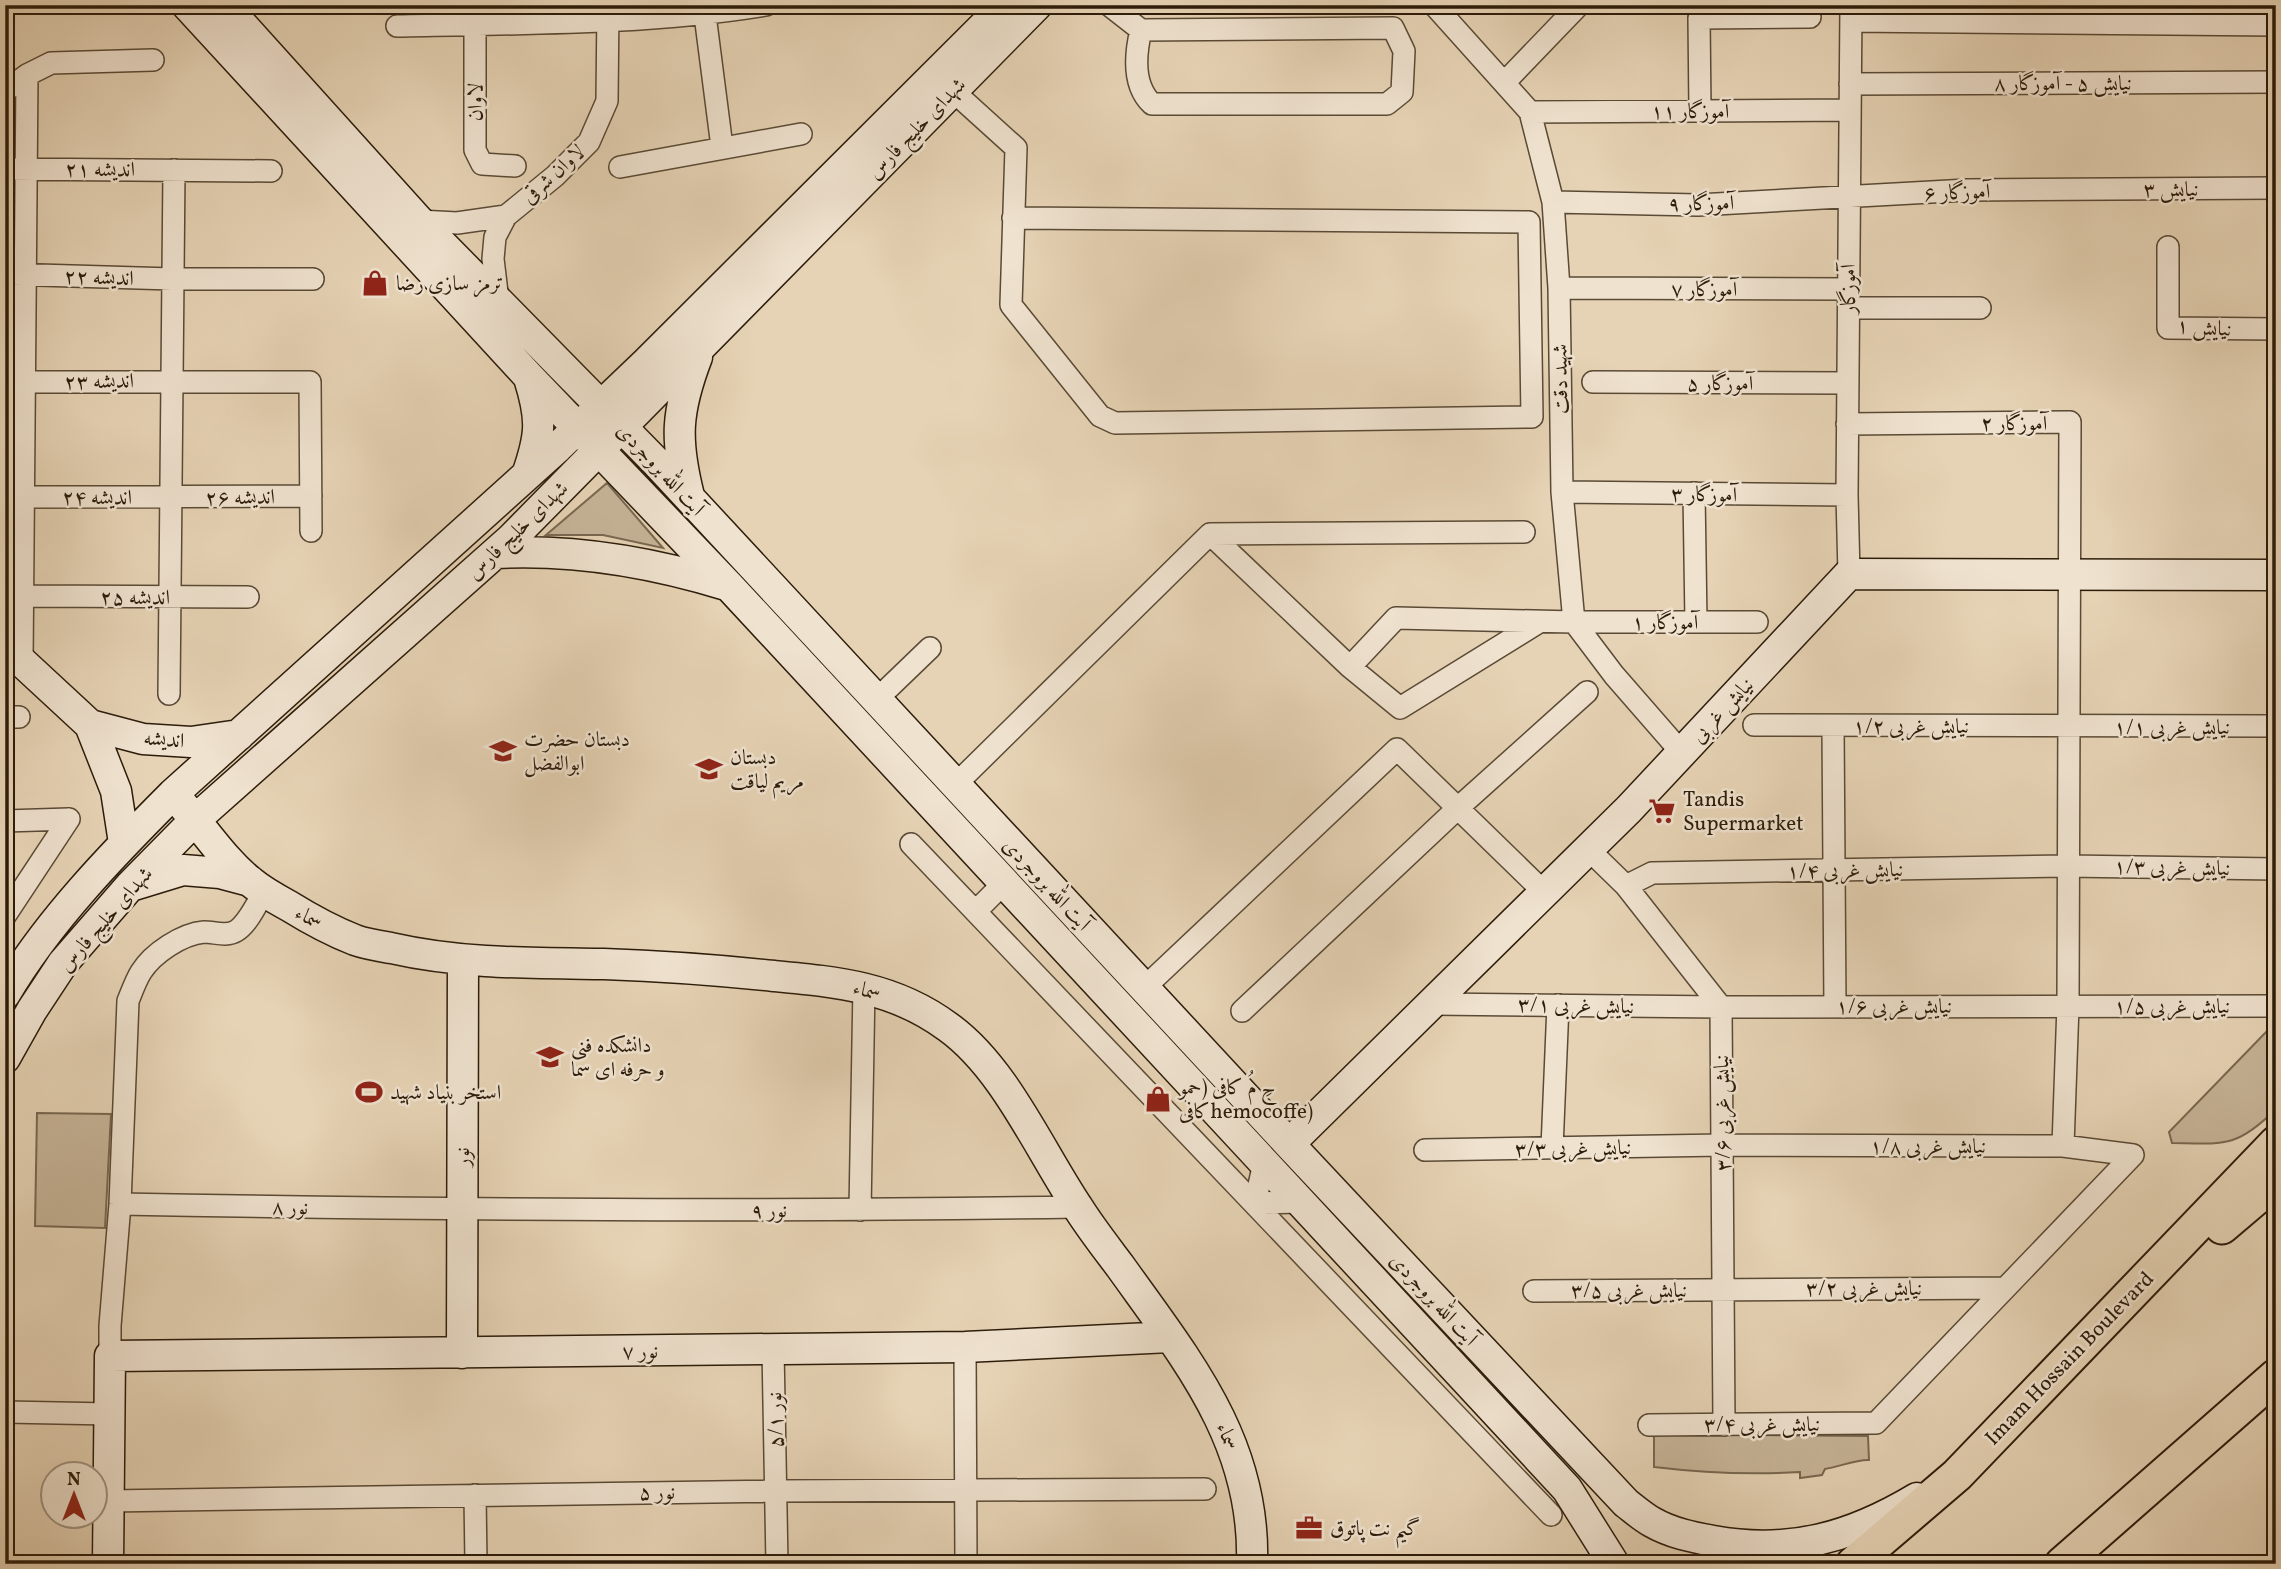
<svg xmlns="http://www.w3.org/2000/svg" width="2281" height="1569" font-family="Vollkorn,Amiri,serif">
  <rect width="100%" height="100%" fill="#e6d3b5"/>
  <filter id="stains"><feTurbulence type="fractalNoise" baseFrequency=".00286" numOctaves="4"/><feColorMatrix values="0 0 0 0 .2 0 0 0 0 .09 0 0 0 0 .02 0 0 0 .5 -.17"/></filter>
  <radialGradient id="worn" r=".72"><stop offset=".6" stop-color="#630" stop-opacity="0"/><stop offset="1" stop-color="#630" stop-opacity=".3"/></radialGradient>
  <!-- green -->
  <path fill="#c6b498" stroke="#796851" stroke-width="2" d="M607 483 663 548 603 535H546Z
    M2269 1029 2276 1032V1109C2237 1148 2224 1144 2172 1143L2169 1132Z
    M37 1113 111 1114 105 1228 35 1226Z
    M1654 1434 1868 1436 1869 1460C1858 1459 1838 1467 1825 1469L1822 1475 1800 1478V1472C1750 1475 1704 1473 1654 1467Z"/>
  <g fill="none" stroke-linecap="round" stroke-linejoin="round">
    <!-- street casing -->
    <g stroke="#5a4a35" stroke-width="24">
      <path id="street" d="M475 5V150L482 164 515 166
        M1109 5 1141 30 1393 28 1404 51 1402 92 1387 104H1152C1132 85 1135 55 1141 30
        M1434 5 1530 112 1553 202 1559 288 1562 492 1574 622 1614 675 1682 753
        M705 15 722 147
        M1851 21 2276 25
        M397 26C521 23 644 25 766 5
        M1504 83 1579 5
        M1850 84 2276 82
        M5 91 27 75 51 63 153 60
        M953 91 1016 148 1011 305 1100 416 1115 423 1532 417 1529 222 1013 218
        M1700 111 1699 18 1810 17
        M1530 112 1850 110
        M620 167 801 134
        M5 169 271 171
        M1553 202 1698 205 1967 190 2276 188
        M419 221 457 223 506 216
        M2168 247V328L2276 329
        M5 274 172 279H313
        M1559 288 1848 289
        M498 301 493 259 495 237 506 216 555 176 589 142 607 101 608 5
        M1849 308H1980
        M5 382H310L311 531
        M1593 382 1847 383
        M1847 424 2070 422 2068 1005 2063 1146
        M1562 492 1847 495
        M1694 493 1696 622
        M24 497 311 496
        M1210 534 1350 667 1396 618 1574 622H1757
        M1849 574 1847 495 1851 5
        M23 596 248 597
        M22 662 27 75
        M1350 667 1400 708 1539 622
        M169 694 174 170
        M876 700 930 648
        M5 717H19
        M1754 725 2276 726
        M1833 726 1835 1007
        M955 785 1210 534 1524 532
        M5 821 69 819
        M911 844 1551 1515
        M1588 849 1626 886 1721 1007 1724 1425
        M1626 886 1652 873 2067 866 2276 869
        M976 911 1004 883
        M5 916 69 819
        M1144 988 1397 749 1544 892
        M1432 1004 1721 1007 2276 1006
        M1242 1011 1459 807 1587 692
        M1552 1148 1558 1005
        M1425 1150 1722 1145 2063 1146 2133 1155
        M1264 1163 1255 1203 1300 1202
        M120 1204C439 1210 758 1212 1077 1207
        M860 1210 864 987
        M1534 1291 2005 1288
        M965 1347 966 1564
        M773 1349 777 1564
        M110 1356V1326L120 1204 128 1001C132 991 136 980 141 972 153 953 182 934 204 932 215 932 226 937 236 931 248 924 257 903 264 892
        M5 1412 110 1414
        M1649 1425 1876 1423 2133 1155
        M475 1495 476 1564
        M109 1501 777 1491 1205 1489"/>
    </g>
    <!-- secondary casing -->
    <g stroke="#2c1c0a" stroke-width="33">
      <path id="secondary" d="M187 5 529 377 729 586 1567 1489 1614 1564
        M224 5 419 221 657 463 1289 1144 1626 1503C1635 1510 1643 1517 1652 1522 1671 1533 1692 1537 1713 1541 1790 1555 1852 1537 1917 1498
        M527 475C541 435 542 419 529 378
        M689 496C675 440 676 412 697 357
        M496 553C575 549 651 562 726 585
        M5 652 22 662 90 725 116 791 124 843
        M90 725 143 739 191 742 239 735
        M173 794C200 823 221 858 251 882 263 892 276 899 289 906 310 919 332 931 355 940 366 944 379 946 391 948 461 964 532 963 604 964 661 966 717 970 774 976 838 982 894 987 948 1027 1004 1067 1039 1149 1077 1206 1090 1227 1105 1246 1120 1266 1187 1360 1256 1442 1252 1564
        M134 885 183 870 220 873 250 881
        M5 994C47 922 114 853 173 794L558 447 646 363 1005 5
        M5 1058 32 1010 63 963 130 886 196 819 511 539 1037 5
        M1289 1144 1629 809 1849 574 2276 575
        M462 1353 463 961
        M108 1564 110 1356 965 1347 1170 1337"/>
    </g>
    <!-- primary casing -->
    <g stroke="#2c1c0a" stroke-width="37">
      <path id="primary" d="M2222 1227 2276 1181
        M1853 1564 1957 1475 2276 1143
        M2062 1564 2276 1376"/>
    </g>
    <!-- street -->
    <use href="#street" stroke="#efe2cf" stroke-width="21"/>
    <!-- secondary -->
    <use href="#secondary" stroke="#efe2cf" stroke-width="30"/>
    <!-- primary -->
    <use href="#primary" stroke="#e6d3b5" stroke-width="33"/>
  </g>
  <!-- icons -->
  <defs>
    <g id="shop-bare" transform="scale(2.1)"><path d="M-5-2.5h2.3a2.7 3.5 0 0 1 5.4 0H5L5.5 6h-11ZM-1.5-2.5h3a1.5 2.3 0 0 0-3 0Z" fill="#8f2418" stroke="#efe2cf" stroke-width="2.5" paint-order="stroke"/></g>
    <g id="school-bare" transform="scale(2.1)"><path d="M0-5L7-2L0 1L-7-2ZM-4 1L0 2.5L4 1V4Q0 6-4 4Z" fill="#8f2418" stroke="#efe2cf" stroke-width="2.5" paint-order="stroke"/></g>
    <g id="supermarket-bare" transform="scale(2.1)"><path d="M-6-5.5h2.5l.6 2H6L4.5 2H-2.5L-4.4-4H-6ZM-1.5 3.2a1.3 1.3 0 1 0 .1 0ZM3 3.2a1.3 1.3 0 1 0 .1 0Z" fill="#8f2418" stroke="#efe2cf" stroke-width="2.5" paint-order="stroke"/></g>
    <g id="university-bare" transform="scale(2.1)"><path d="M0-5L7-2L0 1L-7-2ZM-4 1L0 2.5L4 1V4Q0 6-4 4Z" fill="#8f2418" stroke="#efe2cf" stroke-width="2.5" paint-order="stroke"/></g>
    <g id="stadium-bare" transform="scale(2.1)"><path d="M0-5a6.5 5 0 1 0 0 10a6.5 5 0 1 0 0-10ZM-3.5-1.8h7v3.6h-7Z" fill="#8f2418" stroke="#efe2cf" stroke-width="2.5" paint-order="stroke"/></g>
    <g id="office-bare" transform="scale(2.1)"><path d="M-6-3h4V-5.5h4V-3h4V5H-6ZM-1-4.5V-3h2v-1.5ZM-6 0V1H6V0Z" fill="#8f2418" stroke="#efe2cf" stroke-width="2.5" paint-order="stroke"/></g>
  </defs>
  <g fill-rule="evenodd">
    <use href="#shop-bare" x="375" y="283"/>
    <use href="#school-bare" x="503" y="751"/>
    <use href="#school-bare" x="709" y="769"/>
    <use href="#supermarket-bare" x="1662" y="811"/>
    <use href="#university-bare" x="550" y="1057"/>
    <use href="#stadium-bare" x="369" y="1092"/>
    <use href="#shop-bare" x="1158" y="1099"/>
    <use href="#office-bare" x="1309" y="1528"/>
  </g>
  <g text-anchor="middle" stroke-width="5" stroke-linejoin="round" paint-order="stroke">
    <!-- street labels -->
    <g font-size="21" fill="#2c1c0a" stroke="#efe2cf">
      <text x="2063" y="90">نیایش ۵ - آموزگار ۸</text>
      <text transform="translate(475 102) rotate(-90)" y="7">لاوان</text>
      <text x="1690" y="118">آموزگار ۱۱</text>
      <text transform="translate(916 128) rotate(-46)" y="7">شهدای خلیج فارس</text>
      <text x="100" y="176">اندیشه ۲۱</text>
      <text transform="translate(553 174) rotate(-42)" y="7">لاوان شرقی</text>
      <text x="2171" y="196">نیایش ۳</text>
      <text transform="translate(1957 192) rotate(-2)" y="7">آموزگار ۶</text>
      <text transform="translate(1701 203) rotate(-1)" y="7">آموزگار ۹</text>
      <text transform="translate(99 277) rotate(2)" y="7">اندیشه ۲۲</text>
      <text x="1704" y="296">آموزگار ۷</text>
      <text transform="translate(1848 289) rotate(-90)" y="7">آموزگار</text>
      <text transform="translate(2204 327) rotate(4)" y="7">نیایش ۱</text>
      <text transform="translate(1560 379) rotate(-91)" y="7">شهید دقت</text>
      <text transform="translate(99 381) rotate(-1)" y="7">اندیشه ۲۳</text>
      <text x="1720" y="390">آموزگار ۵</text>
      <text x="2014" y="430">آموزگار ۲</text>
      <text transform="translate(661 469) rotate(47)" y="7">آیت الله بروجردی</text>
      <text transform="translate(1704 494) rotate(1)" y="7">آموزگار ۳</text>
      <text x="97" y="504">اندیشه ۲۴</text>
      <text transform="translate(240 497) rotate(-1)" y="7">اندیشه ۲۶</text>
      <text transform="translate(517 530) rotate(-44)" y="7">شهدای خلیج فارس</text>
      <text x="135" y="604">اندیشه ۲۵</text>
      <text x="1665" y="629">آموزگار ۱</text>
      <text transform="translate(1722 710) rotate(-47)" y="7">نیایش غربی</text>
      <text x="1911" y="733">نیایش غربی ۱/۲</text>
      <text x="2172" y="734">نیایش غربی ۱/۱</text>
      <text transform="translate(164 739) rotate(5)" y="7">اندیشه</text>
      <text transform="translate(2172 867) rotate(1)" y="7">نیایش غربی ۱/۳</text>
      <text transform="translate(1845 870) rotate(-1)" y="7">نیایش غربی ۱/۴</text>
      <text transform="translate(1047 884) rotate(47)" y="7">آیت الله بروجردی</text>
      <text transform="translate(309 917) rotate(28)" y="7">سماء</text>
      <text transform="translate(105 919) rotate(-49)" y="7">شهدای خلیج فارس</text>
      <text transform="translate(867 990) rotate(16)" y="7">سماء</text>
      <text transform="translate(1576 1005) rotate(1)" y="7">نیایش غربی ۳/۱</text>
      <text x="1894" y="1013">نیایش غربی ۱/۶</text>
      <text x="2172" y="1013">نیایش غربی ۱/۵</text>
      <text transform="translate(1722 1113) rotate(-91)" y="7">نیایش غربی ۳/۶</text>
      <text x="1928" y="1153">نیایش غربی ۱/۸</text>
      <text transform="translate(1573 1148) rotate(-1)" y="7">نیایش غربی ۳/۳</text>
      <text transform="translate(462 1157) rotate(-90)" y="7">نور</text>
      <text transform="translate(290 1207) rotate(1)" y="7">نور ۸</text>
      <text x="769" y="1217">نور ۹</text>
      <text x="1864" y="1295">نیایش غربی ۳/۲</text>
      <text x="1629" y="1297">نیایش غربی ۳/۵</text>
      <text transform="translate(1434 1299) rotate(47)" y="7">آیت الله بروجردی</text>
      <text transform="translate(640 1351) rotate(-1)" y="7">نور ۷</text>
      <text transform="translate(2069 1358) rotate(-46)" y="7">Imam Hossain Boulevard</text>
      <text transform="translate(775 1420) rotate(-92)" y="7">نور ۵/۱</text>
      <text x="1762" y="1431">نیایش غربی ۳/۴</text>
      <text transform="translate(1228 1436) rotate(67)" y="7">سماء</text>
      <text transform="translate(657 1492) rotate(-1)" y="7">نور ۵</text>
    </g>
    <!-- poi labels -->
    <g font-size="21" fill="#2c1c0a" stroke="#efe2cf" text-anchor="start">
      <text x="396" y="290">ترمز سازی رضا</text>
      <text x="524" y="746">دبستان حضرت<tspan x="524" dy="24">ابوالفضل</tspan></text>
      <text x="730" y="764">دبستان<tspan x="730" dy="24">مریم لیاقت</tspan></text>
      <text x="1683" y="806">Tandis<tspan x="1683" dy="24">Supermarket</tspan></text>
      <text x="571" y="1052">دانشکده فنی<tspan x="571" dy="24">و حرفه ای سما</tspan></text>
      <text x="1179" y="1094">حِ مُ کافی (حمو<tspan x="1179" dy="24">کافیhemocoffe)</tspan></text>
      <text x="390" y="1099">استخر بنیاد شهید</text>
      <text x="1330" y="1535">گیم نت پاتوق</text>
    </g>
  </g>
  <!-- margin -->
  <rect width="2281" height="1569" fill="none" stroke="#e6d3b5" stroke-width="28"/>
  <rect x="7" y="7" width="2267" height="1555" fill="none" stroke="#2c1c0a" stroke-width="3.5"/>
  <rect x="14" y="14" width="2253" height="1541" fill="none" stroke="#2c1c0a" stroke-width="2"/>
  <!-- north arrow -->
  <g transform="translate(74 1495)"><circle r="33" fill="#efe2cf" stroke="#a19380" stroke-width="2"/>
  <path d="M0-5L12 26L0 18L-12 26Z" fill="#8f2418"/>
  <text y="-10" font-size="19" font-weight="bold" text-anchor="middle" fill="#2c1c0a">N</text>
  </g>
  <rect width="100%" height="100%" filter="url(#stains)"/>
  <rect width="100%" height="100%" fill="url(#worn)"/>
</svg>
